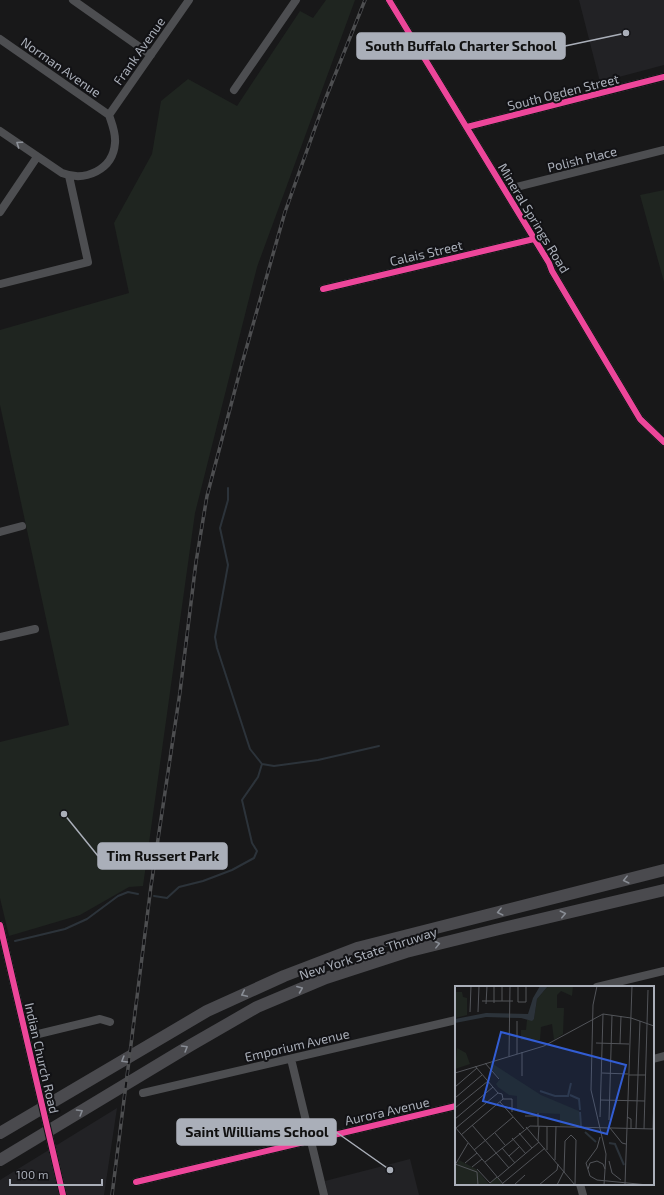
<svg xmlns="http://www.w3.org/2000/svg" width="664" height="1195" font-family="'Exo 2',sans-serif">
  <rect width="100%" height="100%" fill="#181819"/>
  <!-- built -->
  <path fill="#222225" d="M579 0H664V65L600 82Z
    M117 1108 104 1195H0V1180Z
    M410 1159 419 1195H328L325 1181Z"/>
  <!-- green -->
  <path fill="#1f2520" d="M326 0H355L257 267 195 513 143 886 129 887 80 915 9 936 0 898V742L69 725 0 405V330L129 293 114 223 152 154 161 101 188 79 237 106 300 11 313 18Z
    M664 190V282L640 195Z"/>
  <g fill="none" stroke-linecap="round" stroke-linejoin="round">
    <!-- stream -->
    <path stroke="#2c333a" stroke-width="2" d="M228 488V500L220 528 228 565 215 637 217 648 250 749 262 764 274 766 318 760 379 746
      M154 896 167 898 179 887 203 881 232 870 254 858 257 851 252 843 242 800 258 777 262 764
      M15 941 65 929 87 919 118 896 128 892 138 894"/>
    <!-- minor -->
    <path stroke="#4d4e51" stroke-width="8" d="M73 0 151 55
      M389 0 549 263 552 271 640 419 664 442
      M0 39 109 115
      M234 90 296 0
      M109 115 189 0
      M467 127 664 77
      M0 131 62 173C85 182 113 170 115 143 116 133 112 124 109 115
      M505 190 664 150
      M0 212 37 157
      M0 284 88 262 69 176
      M323 289 534 239
      M0 532 22 526
      M0 637 35 629
      M0 925 63 1195
      M597 987 664 971
      M26 1037 100 1019 110 1022
      M291 1059 324 1195
      M653 1059 664 1056
      M143 1093 456 1020
      M136 1182 456 1106
      M580 1184 583 1195"/>
    <!-- highway -->
    <path stroke="#4a4a4e" stroke-width="12" d="M0 1133 207 1011 284 976 357 948 664 870
      M0 1160 191 1045 257 1007 326 978 406 952 495 930 664 890"/>
    <!-- rail casing -->
    <g stroke="#4d4e50" stroke-width="3.5">
      <path id="rail" d="M112 1195 151 886 180 692 196 562 207 496 241 367 285 212 325 100 365 0"/>
    </g>
    <!-- rail -->
    <use href="#rail" stroke="#121215" stroke-width="2" stroke-dasharray="6" stroke-linecap="butt"/>
    <!-- cycleway casing -->
    <g stroke="#121215" stroke-width="8">
      <path id="cycleway" d="M389 0 549 263 552 271 640 419 664 442
        M467 127 664 77
        M323 289 534 239
        M0 925 63 1195
        M136 1182 456 1106"/>
    </g>
    <!-- cycleway -->
    <use href="#cycleway" stroke="#ed469a" stroke-width="6"/>
  </g>
  <!-- one-way arrows -->
  <defs><path id="oneway-chevron" d="M-2-3.5L2.5 0L-2 3.5" fill="none" stroke-width="1.6" stroke-linecap="round" stroke-linejoin="round"/></defs>
  <use stroke="#8e929a" href="#oneway-chevron" transform="translate(19 144) rotate(-145)"/>
  <g stroke="#888c94">
    <use href="#oneway-chevron" transform="translate(626 880) rotate(166)"/>
    <use href="#oneway-chevron" transform="translate(500 912) rotate(166)"/>
    <use href="#oneway-chevron" transform="translate(563 914) rotate(-13)"/>
    <use href="#oneway-chevron" transform="translate(437 944) rotate(-14)"/>
    <use href="#oneway-chevron" transform="translate(300 989) rotate(-22)"/>
    <use href="#oneway-chevron" transform="translate(244 994) rotate(155)"/>
    <use href="#oneway-chevron" transform="translate(185 1048) rotate(-31)"/>
    <use href="#oneway-chevron" transform="translate(124 1060) rotate(149)"/>
    <use href="#oneway-chevron" transform="translate(80 1112) rotate(-31)"/>
  </g>
  <g text-anchor="middle" stroke-width="4" stroke-linejoin="round" paint-order="stroke">
    <!-- street labels -->
    <g font-size="13" fill="#aaafb9" stroke="#121215">
      <text transform="translate(139 51) rotate(-55)" y="5">Frank Avenue</text>
      <text transform="translate(61 67) rotate(35)" y="5">Norman Avenue</text>
      <text transform="translate(563 92) rotate(-14)" y="5">South Ogden Street</text>
      <text transform="translate(582 159) rotate(-14)" y="5">Polish Place</text>
      <text transform="translate(534 218) rotate(59)" y="5">Mineral Springs Road</text>
      <text transform="translate(426 253) rotate(-13)" y="5">Calais Street</text>
      <text transform="translate(368 953) rotate(-18)" y="5">New York State Thruway</text>
      <text transform="translate(297 1045) rotate(-13)" y="5">Emporium Avenue</text>
      <text transform="translate(42 1058) rotate(77)" y="5">Indian Church Road</text>
      <text transform="translate(387 1111) rotate(-13)" y="5">Aurora Avenue</text>
    </g>
  </g>
  <!-- overview -->
  <g transform="translate(455 986)">
    <rect width="199" height="199" fill="#181819"/>
    <path d="M93 0H118L117 10 106 5 102 9V22H109L108 48 99 54 97 38 86 41 85 54H66V44H71L72 34 79 33 82 13ZM0 6H7L8 11 12 12V29L0 32ZM2 62 11 67 15 78 0 83ZM35 76 86 109 124 125 125 140H105V128L62 126V110L54 109 43 101 41 98 45 93 37 84ZM4 174 21 183 34 198 42 191 47 198 0 199V181Z" fill="#1f2520"/>
    <path d="M85 0H93L82 13 79 33 77 35 66 32 31 31 0 37V33L31 27 73 28 78 12Z" fill="#2c333a"/>
    <path fill="none" stroke="#2c333a" stroke-width="2" d="M85 105 100 110H113L116 97M115 109 124 113 125 124M125 126 126 140M130 146 141 156M154 157 160 158 169 179"/>
    <path fill="none" stroke="#525459" stroke-width="1" d="M63 0V16H71V0M142 0 138 19 136 104 151 168 149 199M27 15H58M47 15V0M39 17V0M31 18 32 0M15 26 16 0M23 26 24 0M141 57 174 58M165 58 166 30M62 68V35M54 70 55 0M30 77 44 93M20 80 43 107 47 108 48 113M0 87 89 60 148 28 176 32 199 40M147 87 173 88M174 89H191M67 90V66M0 101 22 82M0 112 27 89M48 113H57V126M146 114 190 115M45 116 69 143M0 122 33 95M70 130H83M145 131 148 28M172 131 176 133V143M0 133 38 101M154 134 157 29M17 139 54 182M83 140V127M0 141 49 199M71 141 120 199M1 142 43 107M155 142 167 157 171 158M181 143 185 35M189 143 193 4M198 143 199 110M40 147 50 159M64 147 77 162M6 149 48 113M116 149 121 154 120 198M145 151 142 162 131 177 135 190 142 194 193 199M57 152 71 168M83 155 84 140M47 162 60 177M19 164 58 131M92 164V140M54 170 64 161M100 174 101 140M154 175 157 187 166 194M30 176 75 140 199 143M10 177 22 167M0 178 22 186 23 199M0 179 13 157M17 181 27 173M22 183 35 197 42 191M133 183 135 177 142 175 148 178 150 183M109 186 110 155 116 149M43 191 84 156M48 197 90 162M170 198 177 0M59 199 70 189M84 199 102 184 103 178M102 199 109 185"/>
    <path fill="#325dd3" fill-opacity="0.15" stroke="#325dd3" stroke-width="2" d="M46 46 171 79 152 148 28 115Z"/>
    <rect width="199" height="199" fill="none" stroke="#aaafb9" stroke-width="2"/>
  </g>
  <!-- callouts -->
  <path fill="none" stroke="#aaafb9" stroke-width="1.5" d="M626 33L565 46M64 814L98 856M390 1170L336 1132"/>
  <g fill="#aaafb9" stroke="#121215" stroke-width="1.5">
    <circle cx="626" cy="33" r="4"/>
    <circle cx="64" cy="814" r="4"/>
    <circle cx="390" cy="1170" r="4"/>
  </g>
  <g fill="#aaafb9" stroke="#aaafb9" stroke-width="1.5">
    <rect x="357" y="33" width="208" height="26" rx="4"/>
    <rect x="98" y="843" width="129" height="26" rx="4"/>
    <rect x="177" y="1119" width="159" height="26" rx="4"/>
  </g>
  <g font-size="14" text-anchor="middle" font-weight="bold" fill="#111">
    <text x="461" y="51">South Buffalo Charter School</text>
    <text x="163" y="861">Tim Russert Park</text>
    <text x="257" y="1137">Saint Williams School</text>
  </g>
  <!-- scale -->
  <path d="M10 1179v6h92v-6" fill="none" stroke="#aaafb9" stroke-width="2"/>
  <text x="16" y="1179" font-size="12" fill="#aaafb9" stroke="#121215" stroke-width="3" paint-order="stroke">100 m</text>
</svg>
